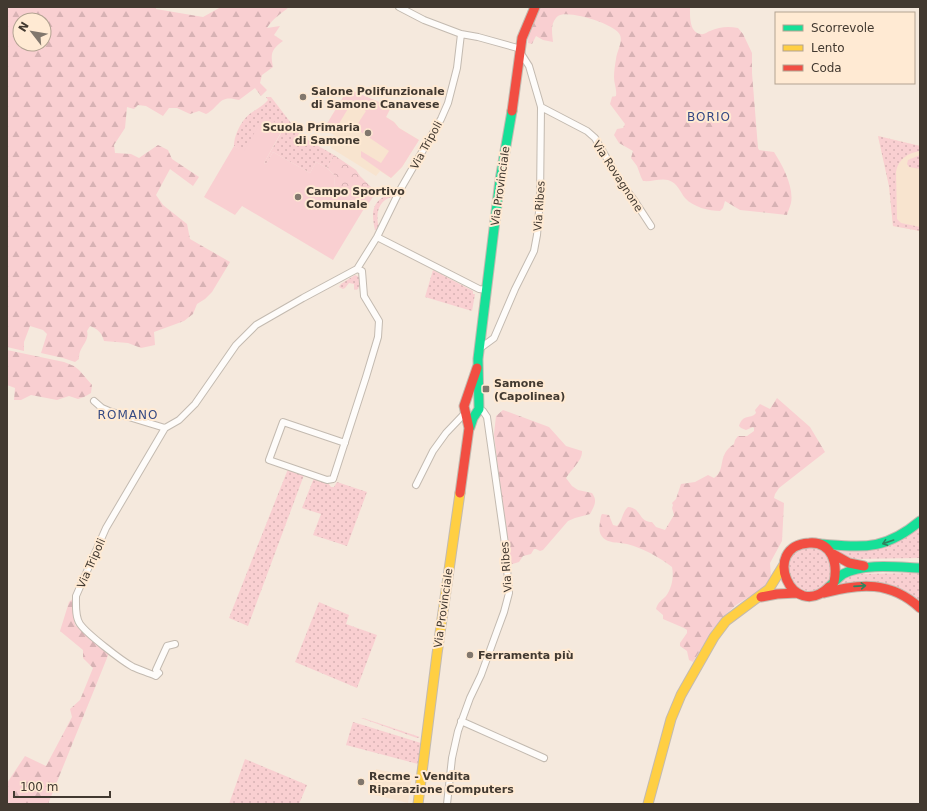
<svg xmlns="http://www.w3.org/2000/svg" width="927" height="811" font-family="'DejaVu Sans',sans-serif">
  <defs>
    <pattern id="grass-dots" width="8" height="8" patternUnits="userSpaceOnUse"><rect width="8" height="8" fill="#f9cfd1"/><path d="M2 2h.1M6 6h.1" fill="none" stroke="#d7b2b4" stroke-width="1.8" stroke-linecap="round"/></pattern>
    <pattern id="forest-firs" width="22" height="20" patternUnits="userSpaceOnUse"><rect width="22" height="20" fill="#f9cfd1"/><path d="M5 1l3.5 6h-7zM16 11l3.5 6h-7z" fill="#d7b2b4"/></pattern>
    <pattern id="park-crowns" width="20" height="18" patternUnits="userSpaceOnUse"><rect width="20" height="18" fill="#f9cfd1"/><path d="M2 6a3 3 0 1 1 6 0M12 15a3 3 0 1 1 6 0" fill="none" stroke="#d7b2b4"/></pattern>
  </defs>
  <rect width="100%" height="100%" fill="#f5e9dd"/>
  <!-- built -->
  <path fill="#f8e4cf" d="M348 89 391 107 386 117 394 122 399 128 419 140 402 167 391 178 380 171 376 176 331 148 337 137 326 130 325 127Z
    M878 136 920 146V231L893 226 889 186Z
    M376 769 412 777 408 803 371 794Z"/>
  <!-- grass -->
  <path fill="url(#grass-dots)" d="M266 97H271L301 136 334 155 327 168 316 162 310 173 273 152 266 164 264 163 284 128 244 152 234 146C234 135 242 119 251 113 258 108 263 106 268 100Z
    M878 136 920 146V151C908 153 898 159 896 172L897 219 901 223 920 227V231L893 226 889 186Z
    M920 155V169L909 167 907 164 908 160Z
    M396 193 393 200 391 197C379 201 376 212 378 224L380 225 378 230H375C370 209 374 197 396 193Z
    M433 270 473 291V294H475L472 311 425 297Z
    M355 275 359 277 361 281 358 289 356 290 354 289V284L349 283 345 288 343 289 339 287 341 284Z
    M288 469 304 475 248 626 229 618Z
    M314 478 328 483 331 487H334L337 482 367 492 347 546 313 535 321 514 302 508Z
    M920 526V558L852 559C846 556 840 554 837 548L853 550Z
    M788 569a22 22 0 1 1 44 0a22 22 0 1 1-44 0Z
    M920 573V604L906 593 840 585 838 583 847 577 858 574Z
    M319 602 349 615 346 624 377 635 357 688 295 662Z
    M361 718H363L420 737 417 738Z
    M353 722 421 743 418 764 346 745Z
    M245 759 307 785 299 804H229Z"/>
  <!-- forest -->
  <path fill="url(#forest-firs)" fill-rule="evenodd" d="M7 7H156V9L203 17 221 7H289C281 14 273 18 267 28L280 26 274 35 283 41C272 49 270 53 273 67L262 75 260 83 267 90 261 96 255 88 239 100C218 94 221 106 206 114L199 111 190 114 177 108H169L163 116 146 106 138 105 134 109 127 107 125 128 114 145 115 153 131 154 139 158 158 145 168 150 172 159 199 177 193 186 170 169 156 195 163 205 187 224 190 239 230 262 212 292 205 299 197 304 193 314 184 321 154 332 155 345 141 348 128 343 104 341C102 333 98 329 90 326L87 331C90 342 78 347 79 359L75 362 63 358 41 353 47 334 43 330 30 326 24 342V351L7 347ZM20 20H44V44H20Z
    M540 7H690C690 15 689 33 701 34 704 35 707 32 710 31 719 27 728 26 738 28L743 34 752 53V73L758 148 759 150 774 152C783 166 794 187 791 203 790 207 788 211 787 215L740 210 725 201 723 208 720 211C709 211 693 207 685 198 680 192 678 183 668 180 660 178 652 182 643 181L641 177 637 166 631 158 633 151 619 143 614 135 617 129 623 128 625 124 610 104 612 97 616 96C617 89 614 84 614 77 614 71 615 65 616 59 617 51 623 42 620 35 616 24 567 9 558 16 550 23 552 32 553 42L543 40 536 36 532 44 528 43C528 30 533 19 540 7Z
    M7 350 64 362 74 366 79 370 92 385 91 393 84 397 78 399 69 396 57 400 31 395 21 400H14L15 388 7 385Z
    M777 398 810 427 825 452 779 488 775 494 774 498 784 503 782 541 770 563 771 577 765 587 736 605 726 614 713 629 693 662 689 660 687 651 680 646V643L687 633V630L684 628 663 619V615L656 609C658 602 662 600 666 596 672 588 674 576 672 567 659 557 643 548 627 544 619 542 606 544 601 535 598 530 600 522 601 516L602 514 609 515 613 525 617 526C623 520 622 512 628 507 642 508 638 522 652 522L656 527 665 530 674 515 672 508 673 505 672 503 676 499 681 484 695 482 708 475 714 478C727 469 716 456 734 444L735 440 738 436H747L754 431V428L753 427 746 430 741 428 739 426C743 415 746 419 754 415L756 413 755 410 760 404 770 409Z
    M503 410 549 427 566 446 582 451C583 460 571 470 566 478L572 486 578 490 592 493C598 501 594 506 590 514L575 518 568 521 543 550 540 551 536 549H534L531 554 523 556 519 562 509 565 494 434 496 416Z
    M76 596 73 612 75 625 109 653 48 804H7V783L25 756 46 766 72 717 70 709 80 700 93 668 83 658V650L60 631 69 602Z"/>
  <!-- park -->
  <path fill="url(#park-crowns)" d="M334 155 356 170 360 176 376 192 367 206 365 207 334 188 335 176 327 168Z"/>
  <!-- garden -->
  <path fill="#f9cfd1" d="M348 89 391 107 386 117 394 122 399 128 419 140 402 167 391 178 361 157V151L381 163 389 151 355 128 366 111 352 102 337 127 331 123 327 128 325 127Z
    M264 116 284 127 264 163 266 164 273 152 310 173 316 162 327 168 335 176 334 188 365 207 333 260 242 206 235 215 204 197 234 146 244 151Z"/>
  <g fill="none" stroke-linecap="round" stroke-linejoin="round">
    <!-- street casing -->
    <g stroke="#c3bab0" stroke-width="8">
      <path id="street" d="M399 7 424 20 461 34 478 37 521 49
        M541 107 587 131 595 138 621 183 634 200 651 226
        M377 237 479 289 486 290
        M479 349 494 338 515 289 534 251 537 235 540 200 541 107 529 66 520 52
        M94 401 102 408 109 411 165 428 179 420 195 404 236 345 256 325 303 298 357 269 377 237 400 190 441 119 448 103 457 68 461 34
        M165 428 106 528 76 596C76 605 75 617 80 624 87 634 122 661 133 667 140 670 149 673 156 676L159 673 156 670 167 646 175 644
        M345 443 283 422 269 460 327 480 333 479 366 377 378 337 379 321 364 296 362 271 357 269
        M416 485 433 451 446 433 466 412
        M461 721 544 758
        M447 804 452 758 458 731 470 698 481 675 497 631 504 612 509 593 505 544 487 417 483 411 479 409"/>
    </g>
    <!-- fast casing -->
    <g stroke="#c3bab0" stroke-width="11">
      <path id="fast" d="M470 427 473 418 479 409 478 359 500 180 512 111
        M820 544C864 547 884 551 920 521
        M829 587C833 583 838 578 843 574 863 563 897 567 920 568"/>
    </g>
    <!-- slow casing -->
    <g stroke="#c3bab0" stroke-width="11">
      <path id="slow" d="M418 804 437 654 460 493
        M648 804 671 719 681 695 714 637 726 621 769 589 783 566"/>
    </g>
    <!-- jam casing -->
    <g stroke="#c3bab0" stroke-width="11">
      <path id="jam" d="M512 111 522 38 535 7
        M460 493 469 428 464 406 477 368
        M833 554 849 563 864 566
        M829 587C792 623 760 546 809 543 832 541 838 564 834 582
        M824 593C860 583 891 581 920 608
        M761 597 777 594 797 593"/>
    </g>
    <!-- street -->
    <use href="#street" stroke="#fefcfa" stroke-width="6"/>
    <!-- fast -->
    <use href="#fast" stroke="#16e098" stroke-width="9"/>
    <!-- slow -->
    <use href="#slow" stroke="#ffcf43" stroke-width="9"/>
    <!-- jam -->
    <use href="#jam" stroke="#f24e42" stroke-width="9"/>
  </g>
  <!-- one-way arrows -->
  <defs><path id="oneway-shaft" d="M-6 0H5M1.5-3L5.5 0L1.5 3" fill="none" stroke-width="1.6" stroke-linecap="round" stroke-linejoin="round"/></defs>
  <g stroke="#2e845f">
    <use href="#oneway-shaft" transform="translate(888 542) rotate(161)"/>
    <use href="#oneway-shaft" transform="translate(860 586) rotate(-4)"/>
  </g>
  <!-- markers -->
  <g fill="#81776d" stroke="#ffead3" stroke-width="1.5">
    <circle cx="303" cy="97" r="4"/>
    <circle cx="368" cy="133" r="4"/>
    <circle cx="298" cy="197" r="4"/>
    <rect x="482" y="385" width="8" height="8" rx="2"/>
    <circle cx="470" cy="655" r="4"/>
    <circle cx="361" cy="782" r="4"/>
  </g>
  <g text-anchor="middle" stroke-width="4" stroke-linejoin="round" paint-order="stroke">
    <!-- poi labels -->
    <g font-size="11" font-weight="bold" fill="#423930" stroke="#ffead3" text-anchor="start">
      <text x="311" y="95">Salone Polifunzionale<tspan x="311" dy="13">di Samone Canavese</tspan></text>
      <text x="360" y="131" text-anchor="end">Scuola Primaria<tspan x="360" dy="13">di Samone</tspan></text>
      <text x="306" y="195">Campo Sportivo<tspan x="306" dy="13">Comunale</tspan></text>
      <text x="494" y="387">Samone<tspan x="494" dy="13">(Capolinea)</tspan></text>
      <text x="478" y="659">Ferramenta più</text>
      <text x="369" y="780">Recme - Vendita<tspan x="369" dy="13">Riparazione Computers</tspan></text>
    </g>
    <!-- street labels -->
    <g font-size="11" fill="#423930" stroke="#ffead3">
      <text transform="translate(426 145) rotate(-61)" y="4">Via Tripoli</text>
      <text transform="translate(618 176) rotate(57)" y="4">Via Rovagnone</text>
      <text transform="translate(500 186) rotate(-82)" y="4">Via Provinciale</text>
      <text transform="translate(539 206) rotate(-86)" y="4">Via Ribes</text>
      <text transform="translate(91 563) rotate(-66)" y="4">Via Tripoli</text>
      <text transform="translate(506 567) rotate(-94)" y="4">Via Ribes</text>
      <text transform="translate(443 608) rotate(-82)" y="4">Via Provinciale</text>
    </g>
    <!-- neighbourhood labels -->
    <g font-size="12" letter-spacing="1" fill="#354a84" stroke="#ffead3">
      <text x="709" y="121">BORIO</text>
      <text x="128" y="419">ROMANO</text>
    </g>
  </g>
  <!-- border -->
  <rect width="927" height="811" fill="none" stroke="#423930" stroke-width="16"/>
  <!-- legend -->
  <rect x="775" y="12" width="140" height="72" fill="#ffead3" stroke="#b3a392"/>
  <rect x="783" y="25" width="20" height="6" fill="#16e098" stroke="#b3a392"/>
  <text x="811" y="32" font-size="12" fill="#423930">Scorrevole</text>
  <rect x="783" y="45" width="20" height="6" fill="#ffcf43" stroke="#b3a392"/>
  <text x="811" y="52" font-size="12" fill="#423930">Lento</text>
  <rect x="783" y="65" width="20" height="6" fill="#f24e42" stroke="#b3a392"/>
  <text x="811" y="72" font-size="12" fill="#423930">Coda</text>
  <!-- north arrow -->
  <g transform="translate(32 32) rotate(301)"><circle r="19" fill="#ffead3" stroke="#b3a392"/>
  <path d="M0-3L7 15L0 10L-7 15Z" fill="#81776d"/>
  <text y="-6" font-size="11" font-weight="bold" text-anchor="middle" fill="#423930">N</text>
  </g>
  <!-- scale -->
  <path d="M14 791v6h96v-6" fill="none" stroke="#423930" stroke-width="2"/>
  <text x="20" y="791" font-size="12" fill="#423930" stroke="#ffead3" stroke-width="3" paint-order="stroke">100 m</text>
</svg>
